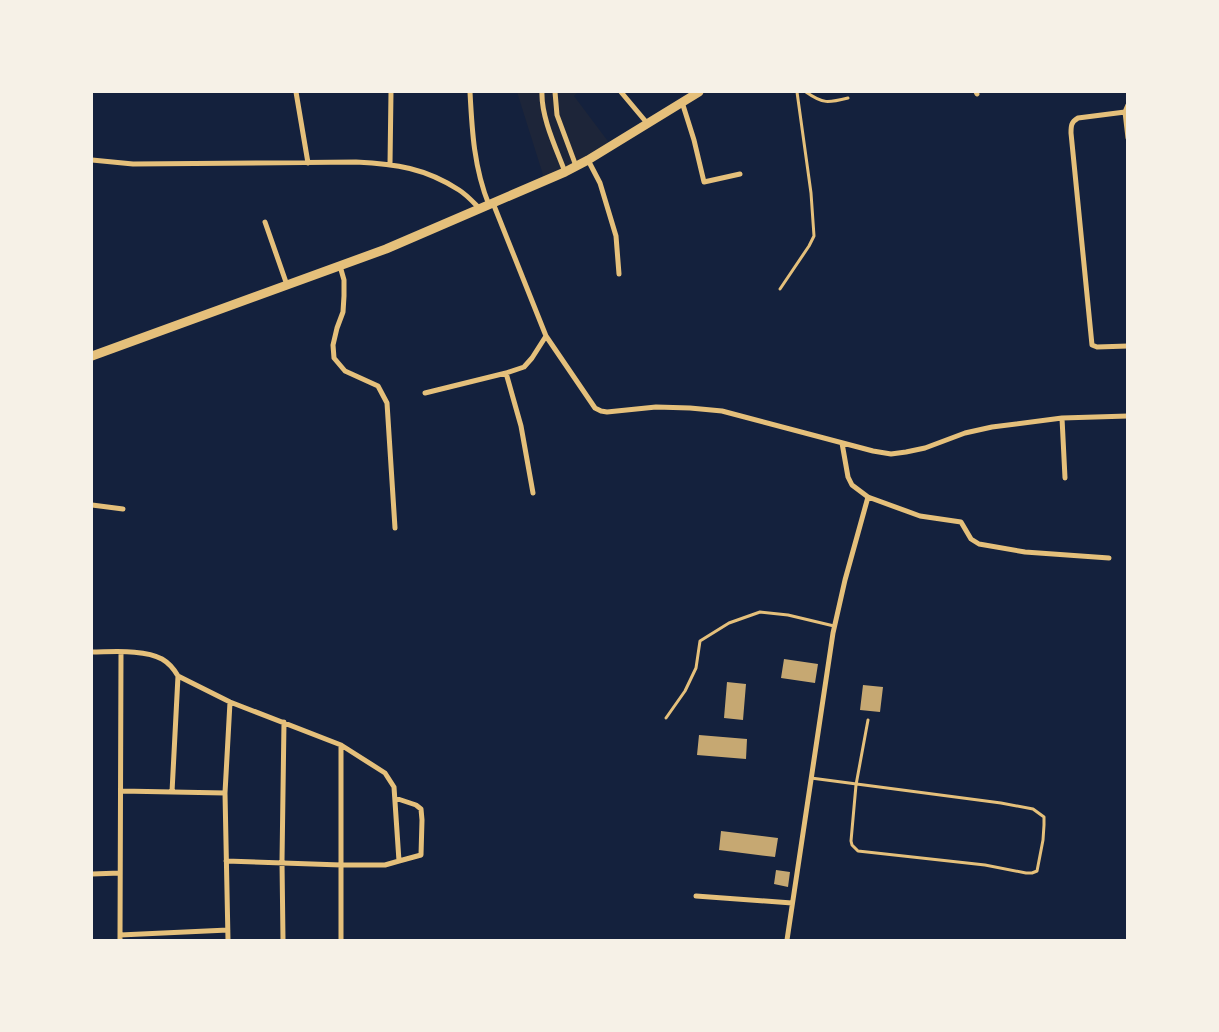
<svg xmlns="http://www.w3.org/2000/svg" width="1219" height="1032" font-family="Jost,sans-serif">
  <rect width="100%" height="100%" fill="#14213d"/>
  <!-- green -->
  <path fill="#1d2539" d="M517 92H578L574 96 610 144 544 178Z"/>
  <!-- building -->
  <path fill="#c6a872" d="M784 659 818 664 815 683 781 678Z
    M727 682 746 684 743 720 724 718Z
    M863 685 883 687 880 712 860 710Z
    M699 735 747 739 746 759 697 755Z
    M721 831 778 838 775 857 719 850Z
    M776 870 790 872 788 887 774 884Z"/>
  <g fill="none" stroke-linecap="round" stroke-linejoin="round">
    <!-- service -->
    <path stroke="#e5c07b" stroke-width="3" d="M806 92C823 104 828 103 848 98
      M780 289 809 246 814 236 811 193 797 92
      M666 718 685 691 696 668 700 641 729 623 760 612 788 615 834 626
      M811 778 1001 803 1033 809 1044 817V825L1043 840 1037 871 1032 873H1026L985 865 858 851 852 845 851 841 856 785 868 720"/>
    <!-- minor -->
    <path stroke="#e5c07b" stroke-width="5" d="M296 92 308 163
      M470 92C472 131 474 168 489 205
      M542 92C541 117 556 148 565 172
      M555 92 557 115 576 166
      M621 92 647 123
      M976 92 977 94
      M682 102 694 140 704 182 740 174
      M1128 105 1125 112 1128 138
      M1125 112 1078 118C1071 122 1071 126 1071 133L1092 345 1097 347 1128 346
      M92 160 133 164 356 162C396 164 425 168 459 190 467 195 473 202 480 209
      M588 160 600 183 616 236 619 274
      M390 164 391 92
      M493 203 546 336 595 408 601 411 607 412 656 407 690 408 722 411 873 451 891 454 906 452 925 448 965 433 992 427 1062 418 1128 416
      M265 222 287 285
      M340 266 344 280V296L343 312 337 328 333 345 334 358 345 371 378 386 387 403 395 528
      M506 373 521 426 533 493
      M425 393 506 373 524 367 532 358 546 336
      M1062 418 1065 478
      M868 497 920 516 961 522 971 539 979 544 1025 552 1109 558
      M92 505 123 509
      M92 652C112 652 144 649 162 659 169 663 174 669 178 676L230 702 341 745 385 773 394 787 399 861 385 865H341L226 861
      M341 745V940
      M121 791 225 793
      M172 792 178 676
      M395 798 416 805 421 809 422 820 421 855 399 861
      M92 874 120 873
      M696 896 792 903
      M120 935 228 930
      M120 940 121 652
      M228 940 225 793 230 702
      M283 940 282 862 284 722
      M787 940 833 633 845 580 868 497 852 485 848 477 842 443"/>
    <!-- primary -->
    <path stroke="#e5c07b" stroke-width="9" d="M92 356 386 249 565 172 588 160 699 92"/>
  </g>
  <!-- border -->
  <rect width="1219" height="1032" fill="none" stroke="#f6f1e7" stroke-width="186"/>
</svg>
